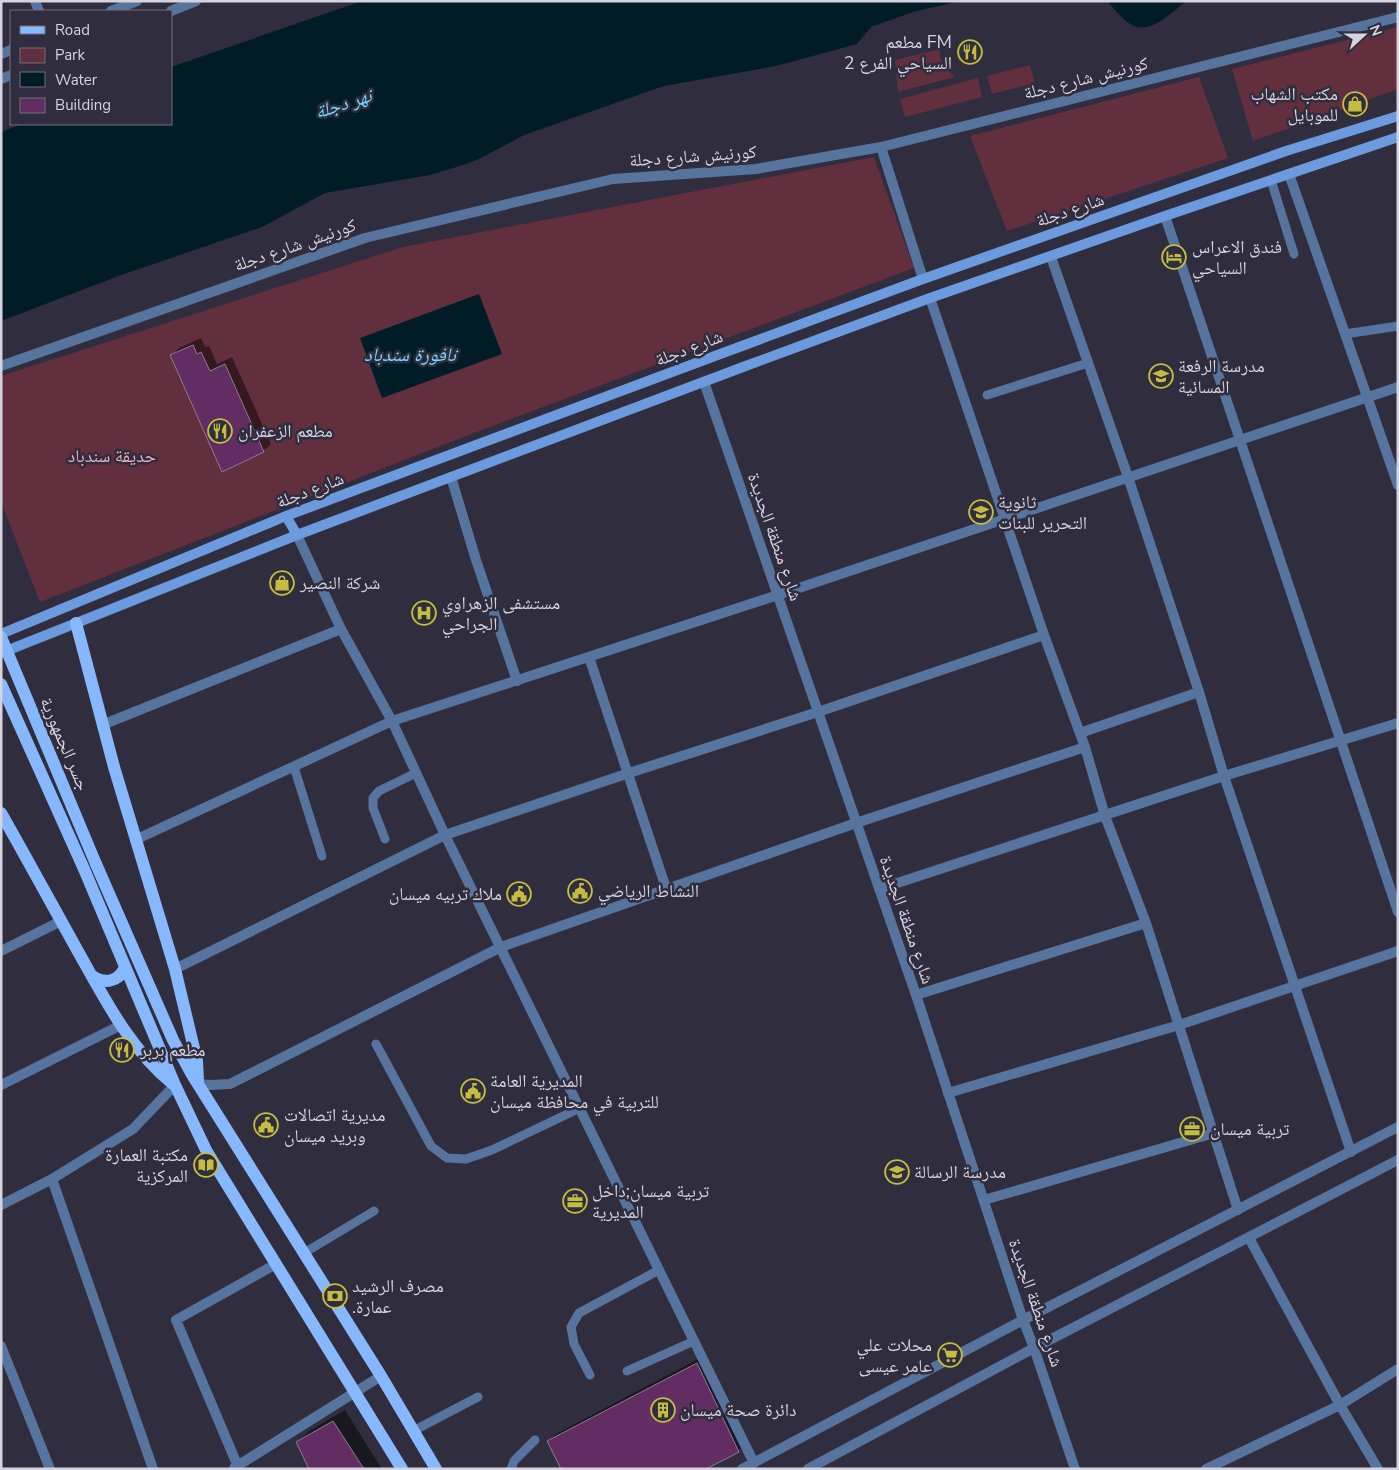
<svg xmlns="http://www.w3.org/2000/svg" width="1399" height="1470" font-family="'Nunito Sans','Noto Naskh Arabic',sans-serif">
  <rect width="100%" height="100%" fill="#302d3f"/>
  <!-- green -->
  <path fill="#622f3e" d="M1398 27V89L1253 141 1232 69Z
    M940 49C939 62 946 69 955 77L898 92 895 60Z
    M1030 65 1035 83 992 94 987 76Z
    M1199 77 1228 158 1007 231 970 136Z
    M978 78 982 97 905 117 900 99Z
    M874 157 914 268 453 441 40 602 1 502V376L403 247Z"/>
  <!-- water -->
  <path fill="#001d27" d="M362 1H960L913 12 871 27 857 44 776 66 664 86 524 135 479 159 460 166 430 175 325 193 262 227 124 274 1 321V132L22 124H171V67Z
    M1107 1H1186C1171 13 1150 36 1130 24 1121 18 1114 8 1107 1Z
    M479 294 502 354 382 398 360 338Z"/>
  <!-- shadow -->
  <path fill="#0007" d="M201 338 205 347 209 346 217 364 232 357 271 444 263 451 171 356 179 348Z
    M704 1356 746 1444 738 1451 548 1441 556 1434Z
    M345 1410 382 1469H311L298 1442 309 1431Z"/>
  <!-- building -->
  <path fill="#612d62" stroke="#8e7c8d" d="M193 345 197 354 201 352 210 371 225 364 264 452 222 472 170 355Z
    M697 1363 739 1452 706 1469H561L547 1441Z
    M333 1421 364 1469H309L296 1442Z"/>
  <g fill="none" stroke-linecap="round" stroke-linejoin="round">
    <!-- service -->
    <path stroke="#57749f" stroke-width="9" d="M1271 180 1294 254
      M1345 334 1398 326
      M987 395 1088 363
      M294 767 322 856
      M385 839 373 808V798L379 791 416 773
      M376 1044 431 1146 447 1158 466 1159 492 1150 580 1108
      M304 1253 374 1211
      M627 1371 694 1341
      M590 1375 574 1344 571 1327 579 1313 659 1270
      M413 1431 478 1397
      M511 1469 514 1461 535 1440"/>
    <!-- minor -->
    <path stroke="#57749f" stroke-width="10" d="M35 1 39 11
      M881 147 923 279
      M1289 174 1398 485
      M1165 216 1398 912
      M1051 257 1128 477 1199 692 1224 776 1351 1152
      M930 298 1044 635 1085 747 1105 816 1146 923 1238 1210
      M1 366 365 238 613 179 756 169 881 147 1398 17
      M451 477 476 560 517 681
      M589 657 666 888
      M102 725 341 629
      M1080 733 1199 692
      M137 839 392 721 778 595 1398 387
      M879 889 1224 776 1398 723
      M1 951 61 921
      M175 969 445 835 629 773 818 712 1044 635
      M916 995 1146 923
      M199 1084 210 1085 230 1084 501 947 856 823 1085 747
      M1 1085 121 1025
      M948 1093 1179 1025 1398 951
      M52 1179 153 1469
      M984 1200 1214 1133
      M1 1205 52 1179 133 1129 175 1085
      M1249 1238 1340 1405 1378 1469
      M1 1346 50 1469
      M234 1468 381 1376
      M239 1469 176 1320 276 1264
      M1206 1469 1340 1405 1398 1369"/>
    <!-- tertiary -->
    <path stroke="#57749f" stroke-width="10" d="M111 11 137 1
      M171 11 196 1
      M1 54 11 50
      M1 79 11 75
      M704 382 916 995 1023 1320 1034 1348 1075 1469
      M297 535 341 629 392 721 445 835 754 1463
      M742 1469 1023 1320 1398 1127
      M808 1469 1034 1348 1398 1160"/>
    <!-- secondary -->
    <path stroke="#6b9ade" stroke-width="10" d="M286 516 297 535
      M1 634 286 516 731 350 923 279 1286 151 1398 116
      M1 653 297 535 743 367 930 298 1165 216 1398 137"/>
    <!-- primary -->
    <path stroke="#87b8fd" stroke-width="12" d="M76 623 114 767 175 969 197 1061 198 1081
      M1 684 84 869 175 1085 207 1152 402 1469
      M1 813C26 857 50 901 75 946 102 994 129 1049 173 1084
      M96 864 173 1040 191 1073 381 1376 436 1469
      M91 975C104 985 119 982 125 967"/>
    <!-- primary-bridge -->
    <path stroke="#87b8fd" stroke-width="12" d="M1 637 96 864"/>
  </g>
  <!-- icons -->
  <defs>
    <g id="restaurant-ring" transform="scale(1.25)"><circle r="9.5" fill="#302d3f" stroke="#c4bd3e" stroke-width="1.5"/><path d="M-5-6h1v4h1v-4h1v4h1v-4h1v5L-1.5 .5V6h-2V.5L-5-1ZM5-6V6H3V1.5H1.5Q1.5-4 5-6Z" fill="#c4bd3e"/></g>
    <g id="shop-ring" transform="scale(1.25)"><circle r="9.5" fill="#302d3f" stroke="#c4bd3e" stroke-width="1.5"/><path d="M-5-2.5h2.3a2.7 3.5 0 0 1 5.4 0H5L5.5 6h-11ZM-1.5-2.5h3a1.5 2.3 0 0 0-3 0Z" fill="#c4bd3e"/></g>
    <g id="hotel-ring" transform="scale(1.25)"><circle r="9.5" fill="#302d3f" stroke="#c4bd3e" stroke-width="1.5"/><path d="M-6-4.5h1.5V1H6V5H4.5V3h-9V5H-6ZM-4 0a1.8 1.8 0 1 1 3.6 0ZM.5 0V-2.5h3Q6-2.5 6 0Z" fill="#c4bd3e"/></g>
    <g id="school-ring" transform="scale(1.25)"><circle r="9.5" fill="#302d3f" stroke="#c4bd3e" stroke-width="1.5"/><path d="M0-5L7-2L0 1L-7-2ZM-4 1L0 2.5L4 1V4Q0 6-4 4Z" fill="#c4bd3e"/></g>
    <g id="hospital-ring" transform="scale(1.25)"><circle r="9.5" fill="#302d3f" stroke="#c4bd3e" stroke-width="1.5"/><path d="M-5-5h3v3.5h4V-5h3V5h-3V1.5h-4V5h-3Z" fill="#c4bd3e"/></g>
    <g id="civic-ring" transform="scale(1.25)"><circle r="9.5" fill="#302d3f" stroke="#c4bd3e" stroke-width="1.5"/><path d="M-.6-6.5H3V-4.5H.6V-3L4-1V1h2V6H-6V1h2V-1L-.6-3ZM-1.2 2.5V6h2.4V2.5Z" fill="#c4bd3e"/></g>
    <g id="office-ring" transform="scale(1.25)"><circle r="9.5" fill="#302d3f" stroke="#c4bd3e" stroke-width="1.5"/><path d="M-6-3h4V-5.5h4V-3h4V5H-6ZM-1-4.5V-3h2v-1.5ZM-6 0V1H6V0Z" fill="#c4bd3e"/></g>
    <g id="library-ring" transform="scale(1.25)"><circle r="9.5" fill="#302d3f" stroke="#c4bd3e" stroke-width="1.5"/><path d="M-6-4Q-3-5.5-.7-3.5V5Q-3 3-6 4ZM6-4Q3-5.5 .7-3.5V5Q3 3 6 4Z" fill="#c4bd3e"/></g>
    <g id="bank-ring" transform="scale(1.25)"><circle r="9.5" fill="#302d3f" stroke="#c4bd3e" stroke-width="1.5"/><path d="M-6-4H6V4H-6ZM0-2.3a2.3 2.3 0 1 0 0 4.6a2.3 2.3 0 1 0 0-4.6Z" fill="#c4bd3e"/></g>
    <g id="supermarket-ring" transform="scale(1.25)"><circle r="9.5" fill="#302d3f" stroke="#c4bd3e" stroke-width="1.5"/><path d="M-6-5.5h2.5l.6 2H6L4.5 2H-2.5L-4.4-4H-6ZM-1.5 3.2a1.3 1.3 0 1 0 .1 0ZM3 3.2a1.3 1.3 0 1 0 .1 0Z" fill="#c4bd3e"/></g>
    <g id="building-ring" transform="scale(1.25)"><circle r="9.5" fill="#302d3f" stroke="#c4bd3e" stroke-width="1.5"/><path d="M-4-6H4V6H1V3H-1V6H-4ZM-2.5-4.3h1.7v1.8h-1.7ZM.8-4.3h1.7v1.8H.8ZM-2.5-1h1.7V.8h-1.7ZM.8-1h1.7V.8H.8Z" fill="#c4bd3e"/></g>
  </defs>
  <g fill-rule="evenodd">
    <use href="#restaurant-ring" x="970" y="52"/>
    <use href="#shop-ring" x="1355" y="104"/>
    <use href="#hotel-ring" x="1174" y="257"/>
    <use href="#school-ring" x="1161" y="376"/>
    <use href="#restaurant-ring" x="220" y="431"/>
    <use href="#school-ring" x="981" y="512"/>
    <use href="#shop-ring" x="282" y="583"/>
    <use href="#hospital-ring" x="424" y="613"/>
    <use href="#civic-ring" x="580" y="891"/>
    <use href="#civic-ring" x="519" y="894"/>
    <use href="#restaurant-ring" x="122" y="1050"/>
    <use href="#civic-ring" x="473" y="1091"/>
    <use href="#civic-ring" x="266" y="1125"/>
    <use href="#office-ring" x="1192" y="1129"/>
    <use href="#library-ring" x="206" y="1165"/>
    <use href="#school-ring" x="897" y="1172"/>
    <use href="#office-ring" x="575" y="1201"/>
    <use href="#bank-ring" x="335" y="1296"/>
    <use href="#supermarket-ring" x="950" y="1355"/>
    <use href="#building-ring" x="663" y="1410"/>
  </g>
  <g text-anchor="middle" stroke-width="5" stroke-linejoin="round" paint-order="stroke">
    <!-- poi labels -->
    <g font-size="18" fill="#d4d3de" stroke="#302d3f" text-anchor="start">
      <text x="952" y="48" text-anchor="end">مطعم FM<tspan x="952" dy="21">السياحي الفرع 2</tspan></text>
      <text x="1338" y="100" text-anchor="end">مكتب الشهاب<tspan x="1338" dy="21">للموبايل</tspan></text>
      <text x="1192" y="253">فندق الاعراس<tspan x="1192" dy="21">السياحي</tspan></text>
      <text x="1178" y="372">مدرسة الرفعة<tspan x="1178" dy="21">المسائية</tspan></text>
      <text x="238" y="437">مطعم الزعفران</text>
      <text x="998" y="508">ثانوية<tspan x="998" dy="21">التحرير للبنات</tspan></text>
      <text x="300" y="589">شركة النصير</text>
      <text x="442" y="609">مستشفى الزهراوي<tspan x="442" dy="21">الجراحي</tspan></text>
      <text x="598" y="897">النشاط الرياضي</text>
      <text x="502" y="900" text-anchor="end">ملاك تربيه ميسان</text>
      <text x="140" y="1056">مطعم بربر</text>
      <text x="490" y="1087">المديرية العامة<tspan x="490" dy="21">للتربية في محافظة ميسان</tspan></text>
      <text x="284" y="1121">مديرية اتصالات<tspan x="284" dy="21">وبريد ميسان</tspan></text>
      <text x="1210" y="1135">تربية ميسان</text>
      <text x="188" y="1161" text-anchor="end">مكتبة العمارة<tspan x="188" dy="21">المركزية</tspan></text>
      <text x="914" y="1178">مدرسة الرسالة</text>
      <text x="592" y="1197">تربية ميسان;داخل<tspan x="592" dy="21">المديرية</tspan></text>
      <text x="352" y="1292">مصرف الرشيد<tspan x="352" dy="21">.عمارة</tspan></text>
      <text x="932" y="1351" text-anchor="end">محلات علي<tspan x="932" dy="21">عامر عيسى</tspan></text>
      <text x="680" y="1416">دائرة صحة ميسان</text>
    </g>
    <!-- street labels -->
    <g font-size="18" fill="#d4d3de" stroke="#302d3f">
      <text transform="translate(1086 78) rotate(-14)" y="6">كورنيش شارع دجلة</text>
      <text transform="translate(693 156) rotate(-4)" y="6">كورنيش شارع دجلة</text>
      <text transform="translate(1070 210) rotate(-19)" y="6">شارع دجلة</text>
      <text transform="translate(295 245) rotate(-19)" y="6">كورنيش شارع دجلة</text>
      <text transform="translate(689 348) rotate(-21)" y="6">شارع دجلة</text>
      <text transform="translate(310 490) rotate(-21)" y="6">شارع دجلة</text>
      <text transform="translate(775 537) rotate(71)" y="6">شارع منطقة الجديدة</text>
      <text transform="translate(65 744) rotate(67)" y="6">جسر الجمهورية</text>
      <text transform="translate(907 920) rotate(71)" y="6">شارع منطقة الجديدة</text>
      <text transform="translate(1036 1303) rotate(71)" y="6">شارع منطقة الجديدة</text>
    </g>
    <!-- park labels -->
    <g font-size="18" fill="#f2afc1" stroke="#302d3f">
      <text x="112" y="462">حديقة سندباد</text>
    </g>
    <!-- water labels -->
    <g font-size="19" font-style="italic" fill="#71dafe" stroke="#302d3f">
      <text transform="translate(343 103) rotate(-18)" y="7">نهر دجلة</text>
      <text x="410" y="361">نافورة سندباد</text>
    </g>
  </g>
  <!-- border -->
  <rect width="1399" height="1470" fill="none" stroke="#d4d3de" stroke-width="5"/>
  <!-- legend -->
  <rect x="10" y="10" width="162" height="115" fill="#302d3f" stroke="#726f7f"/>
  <rect x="20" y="26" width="25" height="8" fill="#87b8fd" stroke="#726f7f"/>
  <text x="55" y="35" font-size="15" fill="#d4d3de">Road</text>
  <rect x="20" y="48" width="25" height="15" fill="#622f3e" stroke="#726f7f"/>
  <text x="55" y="60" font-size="15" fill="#d4d3de">Park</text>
  <rect x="20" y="72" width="25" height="15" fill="#001d27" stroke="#726f7f"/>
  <text x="55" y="85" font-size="15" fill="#d4d3de">Water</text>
  <rect x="20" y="98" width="25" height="15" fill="#612d62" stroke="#726f7f"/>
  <text x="55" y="110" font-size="15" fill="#d4d3de">Building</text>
  <!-- north arrow -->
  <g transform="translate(1364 35) rotate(69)" stroke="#302d3f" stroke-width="4" paint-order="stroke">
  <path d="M0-4L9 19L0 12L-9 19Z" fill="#d4d3de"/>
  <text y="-8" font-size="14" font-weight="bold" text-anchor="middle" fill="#d4d3de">N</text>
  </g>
</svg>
